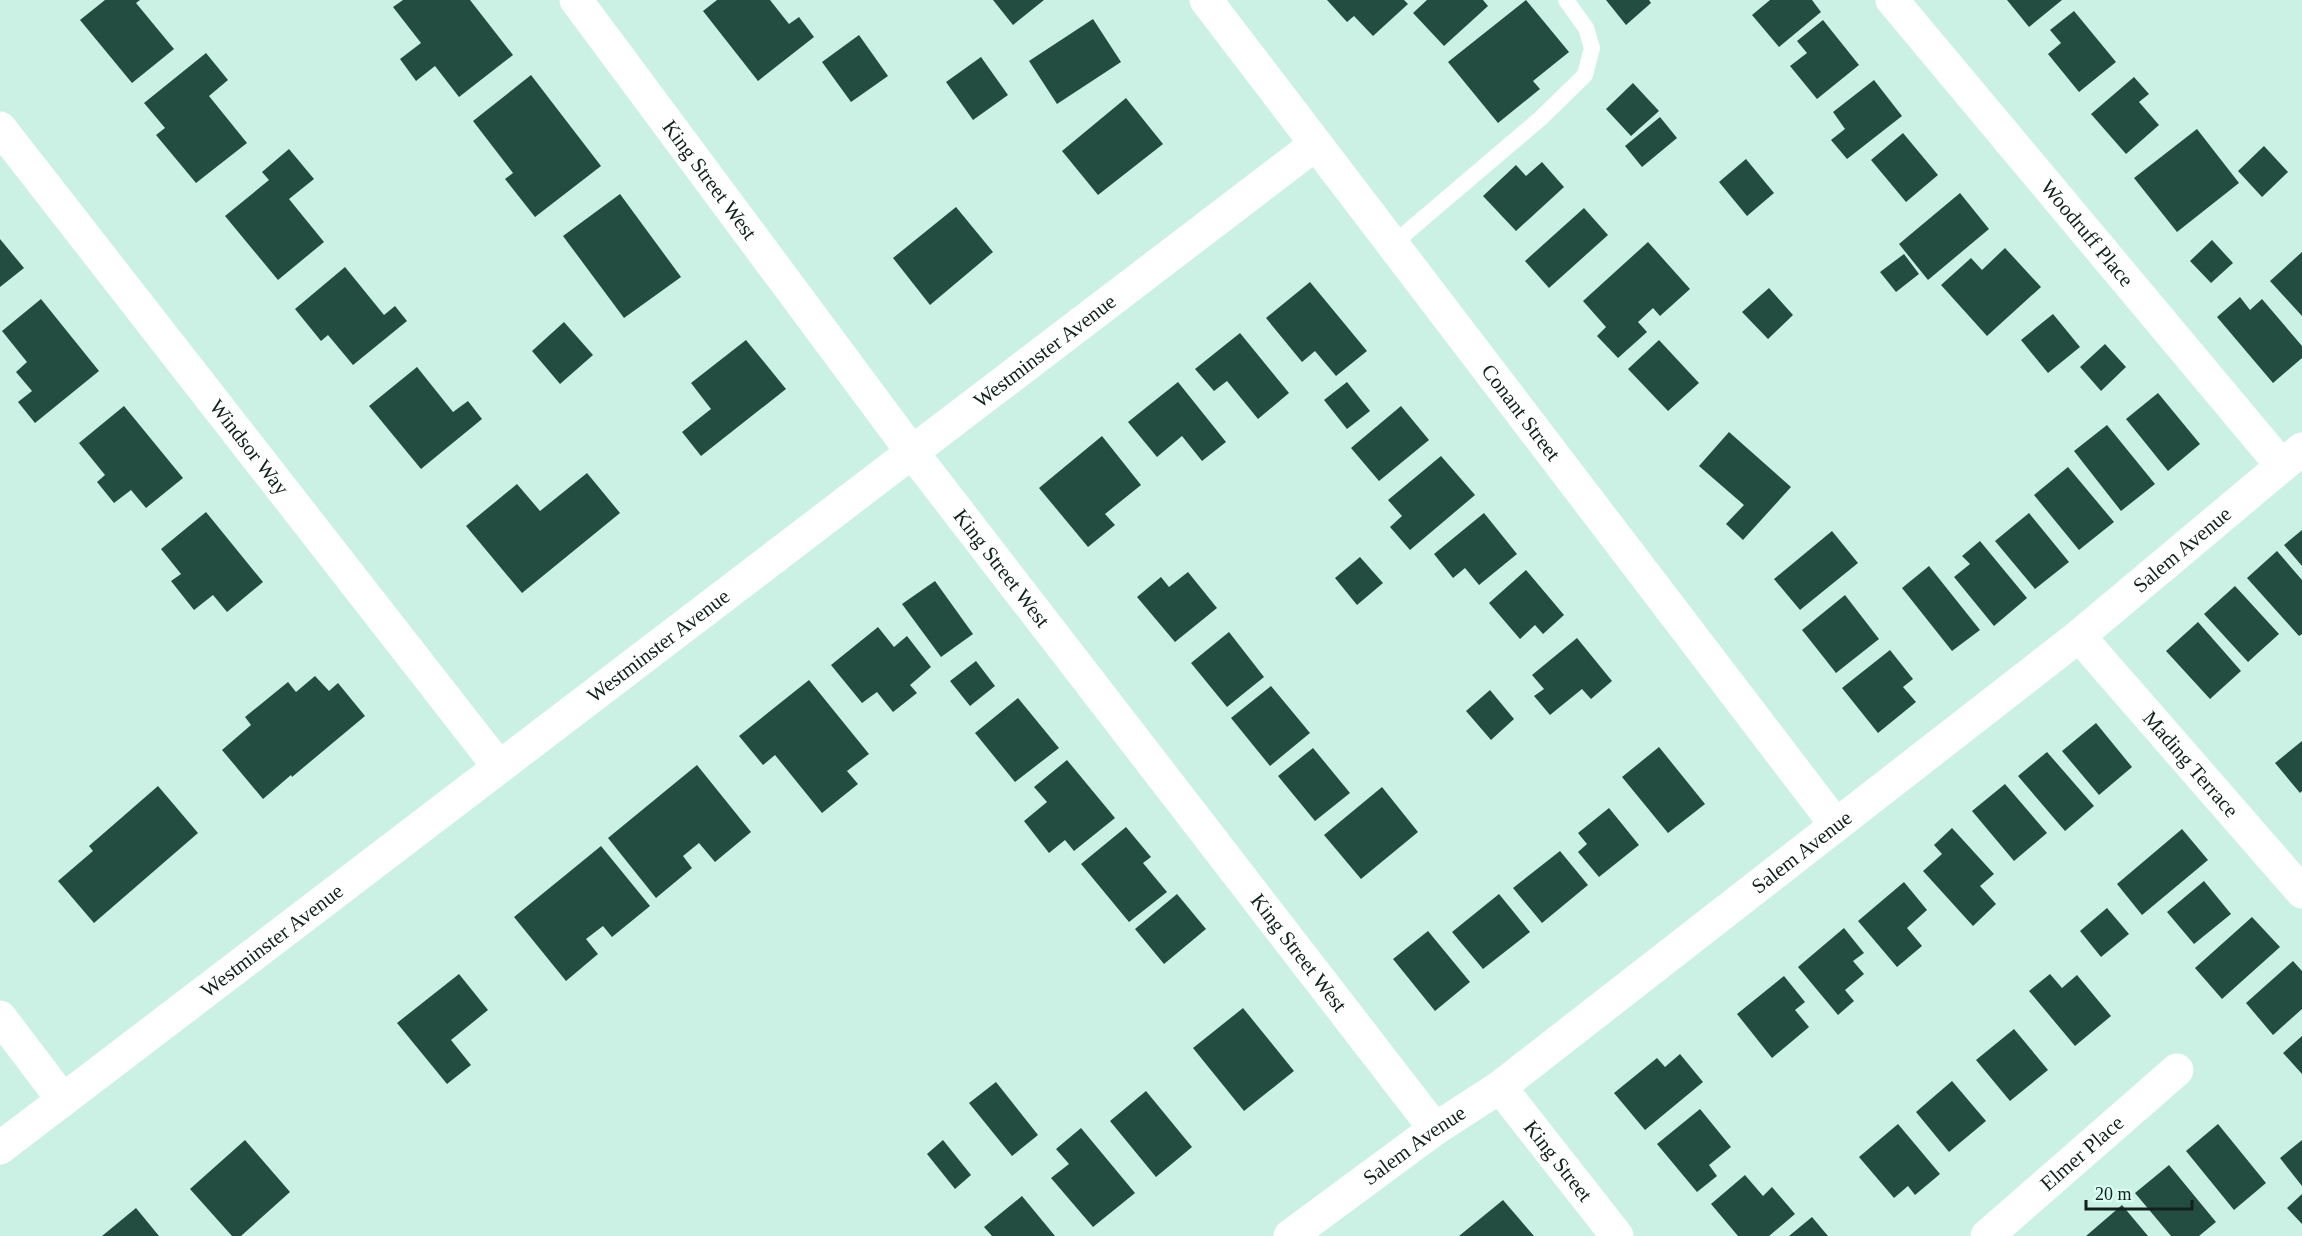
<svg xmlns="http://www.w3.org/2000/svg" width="2302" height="1236" font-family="Georgia,serif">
  <rect width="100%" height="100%" fill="#cbf1e5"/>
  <!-- building -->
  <path fill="#244d42" d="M105 0H140L136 3 174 49 132 83 80 20Z
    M403 0H470L513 55 459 97 435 66 416 81 400 59 421 43 393 7Z
    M717 0H770L789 24 799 17 814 37 758 81 703 11Z
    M993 0H1044L1013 25Z
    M1327 0H1404L1408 4 1373 36 1354 16 1347 22Z
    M1427 0H1483L1488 6 1444 46 1413 13Z
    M1526 0 1569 52 1533 81 1540 89 1498 123 1448 62Z
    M1606 0H1649L1651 3 1626 25Z
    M1770 0H1812L1821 12 1779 47 1752 15Z
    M2007 0H2062L2029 27Z
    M2074 11 2116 62 2079 92 2048 54 2061 43 2050 30Z
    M1093 19 1121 62 1057 104 1029 61Z
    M1823 20 1859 65 1817 99 1790 66 1807 53 1797 41Z
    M859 35 888 76 851 102 822 62Z
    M206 53 228 80 209 96 247 143 196 183 156 135 165 128 144 103Z
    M981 57 1008 95 973 120 946 82Z
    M531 75 601 166 535 217 505 179 513 173 473 121Z
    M2134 77 2149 94 2139 102 2159 125 2126 154 2091 114Z
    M1874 80 1902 116 1847 159 1831 140 1845 129 1833 112Z
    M1633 83 1659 111 1631 136 1606 109Z
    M1126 98 1163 144 1098 195 1062 151Z
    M1660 117 1677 138 1642 167 1625 146Z
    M2197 129 2239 183 2177 232 2134 178Z
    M1903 133 1938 175 1906 202 1871 160Z
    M2264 146 2288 172 2262 197 2238 171Z
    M289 149 314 179 289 199 324 242 278 280 225 216 269 180 262 172Z
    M1746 159 1774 193 1747 216 1719 182Z
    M1542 162 1564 187 1516 231 1483 196 1516 165 1526 176Z
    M1960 193 1989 229 1928 280 1899 244Z
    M620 194 681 277 624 318 563 236Z
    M956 207 993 252 930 305 893 258Z
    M1584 208 1608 235 1549 288 1525 261Z
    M0 239 24 268 0 287Z
    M2212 240 2233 263 2211 283 2190 261Z
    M1648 242 1690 289 1660 316 1653 308 1638 322 1647 332 1618 358 1597 336 1606 327 1583 301Z
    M2005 248 2041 287 1987 336 1941 285 1971 258 1982 270Z
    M2302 252V316L2270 281Z
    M1904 254 1919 274 1896 292 1880 272Z
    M345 267 384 315 395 306 407 321 353 365 328 335 321 341 295 309Z
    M1310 282 1367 351 1336 376 1315 351 1302 362 1266 318Z
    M1769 288 1793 315 1768 339 1742 312Z
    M2240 297 2250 310 2262 299 2302 346V358L2273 383 2217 317Z
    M41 299 99 371 35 423 18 402 32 391 16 372 27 362 2 331Z
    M2053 314 2080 347 2048 373 2021 340Z
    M564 322 593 355 560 384 532 351Z
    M1240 333 1289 393 1258 419 1227 381 1214 391 1195 369Z
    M746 340 786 389 701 456 682 432 711 409 691 383Z
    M1659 340 1699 383 1668 411 1628 369Z
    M2105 344 2126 367 2101 391 2080 367Z
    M417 367 453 412 468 401 482 419 421 469 369 406Z
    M1178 382 1226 442 1202 461 1182 436 1157 457 1128 422Z
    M1347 382 1370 411 1347 429 1324 400Z
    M2158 393 2200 444 2168 471 2126 419Z
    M124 406 183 478 146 508 131 490 114 503 97 482 105 475 79 443Z
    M1401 406 1429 440 1379 481 1351 448Z
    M2107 425 2155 484 2121 511 2074 451Z
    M1729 432 1791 487 1743 540 1726 524 1744 505 1699 466Z
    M1102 436 1141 485 1105 514 1115 525 1088 547 1039 488Z
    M1441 456 1475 495 1410 550 1390 527 1402 516 1388 500Z
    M2068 467 2114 522 2079 550 2034 495Z
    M587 473 620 513 522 593 466 526 517 484 540 511Z
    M206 512 263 582 227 612 213 595 194 610 171 581 181 574 161 549Z
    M1484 513 1517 554 1479 585 1465 568 1453 578 1434 554Z
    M2029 513 2069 562 2035 589 1995 541Z
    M2302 530V566L2284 545Z
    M1832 531 1858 563 1800 610 1774 579Z
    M1980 541 2027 598 1994 626 1954 577 1970 564 1962 556Z
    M2277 551 2302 580V634L2299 636 2247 578Z
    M1360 557 1383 583 1357 605 1335 578Z
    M1929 566 1980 630 1952 651 1902 588Z
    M1526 570 1564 615 1543 634 1535 625 1520 639 1489 603Z
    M1188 572 1217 608 1175 642 1137 597 1161 577 1169 587Z
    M935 581 973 634 941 657 902 604Z
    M2235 586 2279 634 2248 662 2204 614Z
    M1845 595 1879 639 1836 673 1802 630Z
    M2198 622 2241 671 2210 699 2166 651Z
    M878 627 894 647 907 636 931 667 910 685 917 693 893 712 877 692 862 703 831 665Z
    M1229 632 1264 677 1227 707 1191 663Z
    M1577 638 1612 681 1591 699 1582 689 1550 715 1534 696 1544 689 1532 675Z
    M1890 650 1913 679 1903 687 1916 702 1878 733 1842 688Z
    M976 661 995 686 970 706 950 681Z
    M315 676 329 691 338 683 365 716 292 777 291 775 263 799 222 750 251 725 245 717 288 682 296 692Z
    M809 680 869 754 847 771 858 784 822 813 775 755 763 765 739 736Z
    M1271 686 1310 733 1270 766 1231 718Z
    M1490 690 1514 719 1491 740 1466 711Z
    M1018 698 1059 748 1015 782 975 733Z
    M2096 723 2132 767 2099 795 2062 751Z
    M2302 741V791L2300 793 2275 763Z
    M1659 747 1705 804 1668 833 1622 777Z
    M1313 748 1350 793 1315 821 1278 776Z
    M2047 752 2094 806 2065 831 2018 776Z
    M1067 760 1115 818 1074 851 1065 840 1049 853 1024 821 1047 802 1034 787Z
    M697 765 751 832 715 862 699 843 683 856 692 868 656 898 608 838Z
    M2005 784 2047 833 2014 861 1972 811Z
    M158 786 198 833 94 923 58 881 93 851 89 846Z
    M1382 787 1418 832 1361 879 1324 835Z
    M1609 808 1639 845 1599 877 1578 852 1587 844 1578 833Z
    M1126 827 1151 857 1143 863 1167 892 1129 922 1081 864Z
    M1952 828 1994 874 1980 886 1996 904 1973 926 1923 871 1942 854 1934 845Z
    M2182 829 2208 860 2142 915 2117 884Z
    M601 846 650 906 612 937 603 926 586 939 598 954 566 981 514 917Z
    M1560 851 1588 885 1542 923 1513 888Z
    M2204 881 2231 914 2194 944 2167 912Z
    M1904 882 1927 910 1907 928 1922 946 1897 967 1858 921Z
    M1177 894 1206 929 1164 964 1135 929Z
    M1499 894 1530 932 1483 969 1452 932Z
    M2107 908 2129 934 2101 957 2080 931Z
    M2252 917 2280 947 2222 999 2195 968Z
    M1844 928 1864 953 1853 961 1864 974 1845 990 1854 1001 1838 1015 1798 967Z
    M1428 931 1470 982 1435 1011 1393 959Z
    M2293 961 2302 971V1009L2273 1035 2246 1003Z
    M459 974 488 1010 451 1040 471 1065 447 1084 397 1023Z
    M2050 974 2062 988 2077 975 2111 1016 2075 1046 2029 991Z
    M1784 976 1805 1002 1795 1010 1809 1027 1772 1058 1737 1014Z
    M1243 1008 1294 1071 1244 1111 1193 1048Z
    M2014 1029 2048 1070 2010 1101 1976 1060Z
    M2302 1036V1074L2283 1053Z
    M1680 1054 1703 1082 1645 1130 1614 1093 1657 1058 1665 1067Z
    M1952 1081 1986 1121 1949 1152 1916 1112Z
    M996 1082 1038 1135 1012 1156 969 1103Z
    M1146 1091 1192 1147 1156 1177 1110 1121Z
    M1700 1109 1731 1147 1709 1165 1717 1176 1697 1192 1657 1144Z
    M1898 1124 1940 1174 1915 1195 1908 1186 1894 1198 1859 1157Z
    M2218 1124 2266 1183 2234 1210 2186 1151Z
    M1081 1128 1135 1193 1093 1227 1051 1178 1069 1164 1056 1149Z
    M245 1140 290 1192 241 1236H232L190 1189Z
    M943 1140 971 1175 955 1189 927 1154Z
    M2302 1140V1186L2280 1158Z
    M2169 1165 2216 1222 2199 1236H2171L2135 1193Z
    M1745 1175 1763 1196 1772 1187 1795 1214 1769 1236H1738L1711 1204Z
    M2302 1194V1224L2287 1208Z
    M1022 1196 1055 1236H992L984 1227Z
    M1503 1200 1534 1236H1459Z
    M2122 1205 2148 1236H2086Z
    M136 1208 159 1236H102Z
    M1812 1217 1828 1236H1789Z"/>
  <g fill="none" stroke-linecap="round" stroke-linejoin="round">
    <!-- service -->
    <path stroke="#fff" stroke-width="16" d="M1393 244 1541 118 1585 75 1592 48 1586 28 1566 0"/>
    <!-- minor -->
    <g stroke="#fff" stroke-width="33">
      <path id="s1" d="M576 0 912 452 1435 1129"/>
      <path id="s2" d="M1206 0 1836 825"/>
      <path id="s3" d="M1892 0 2282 466"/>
      <path id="s4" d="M0 128 499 767"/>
      <path id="s5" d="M2079 636 2302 892"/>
      <path d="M0 1017 63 1100"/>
      <path id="s6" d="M1500 1087 1617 1236"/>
      <path id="s7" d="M0 1148 1316 144"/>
      <path id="s8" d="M1290 1236 1435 1129 1500 1087 2079 636 2302 449"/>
      <path id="s9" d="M1987 1236 2177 1070"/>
    </g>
  </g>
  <g text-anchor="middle" stroke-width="6" stroke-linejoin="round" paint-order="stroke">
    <!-- street labels -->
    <g font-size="21" fill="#12211d" stroke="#d8fef2">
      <text dy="7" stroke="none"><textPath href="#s1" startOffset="224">King Street West</textPath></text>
      <text dy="7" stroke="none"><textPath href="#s3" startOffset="304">Woodruff Place</textPath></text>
      <text dy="7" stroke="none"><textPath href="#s7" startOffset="1314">Westminster Avenue</textPath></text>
      <text dy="7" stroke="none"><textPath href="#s2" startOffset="519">Conant Street</textPath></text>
      <text dy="7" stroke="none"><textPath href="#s4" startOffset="405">Windsor Way</textPath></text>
      <text dy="7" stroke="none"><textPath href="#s8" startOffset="1126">Salem Avenue</textPath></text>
      <text dy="7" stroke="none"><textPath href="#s1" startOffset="710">King Street West</textPath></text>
      <text dy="7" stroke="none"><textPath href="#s7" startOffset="828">Westminster Avenue</textPath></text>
      <text dy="7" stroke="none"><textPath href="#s5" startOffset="170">Mading Terrace</textPath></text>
      <text dy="7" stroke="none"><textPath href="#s8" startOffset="640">Salem Avenue</textPath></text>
      <text dy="7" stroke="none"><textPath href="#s7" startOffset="342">Westminster Avenue</textPath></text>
      <text dy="7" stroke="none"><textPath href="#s1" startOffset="1196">King Street West</textPath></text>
      <text dy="7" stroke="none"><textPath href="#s8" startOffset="154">Salem Avenue</textPath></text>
      <text dy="7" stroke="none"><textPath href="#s9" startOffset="126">Elmer Place</textPath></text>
      <text dy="7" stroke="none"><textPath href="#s6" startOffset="94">King Street</textPath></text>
    </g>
  </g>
  <!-- scale -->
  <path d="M2086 1200v9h106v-9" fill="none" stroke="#12211d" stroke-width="3"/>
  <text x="2095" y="1200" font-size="18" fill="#12211d" stroke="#d8fef2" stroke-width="4.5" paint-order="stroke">20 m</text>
</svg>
